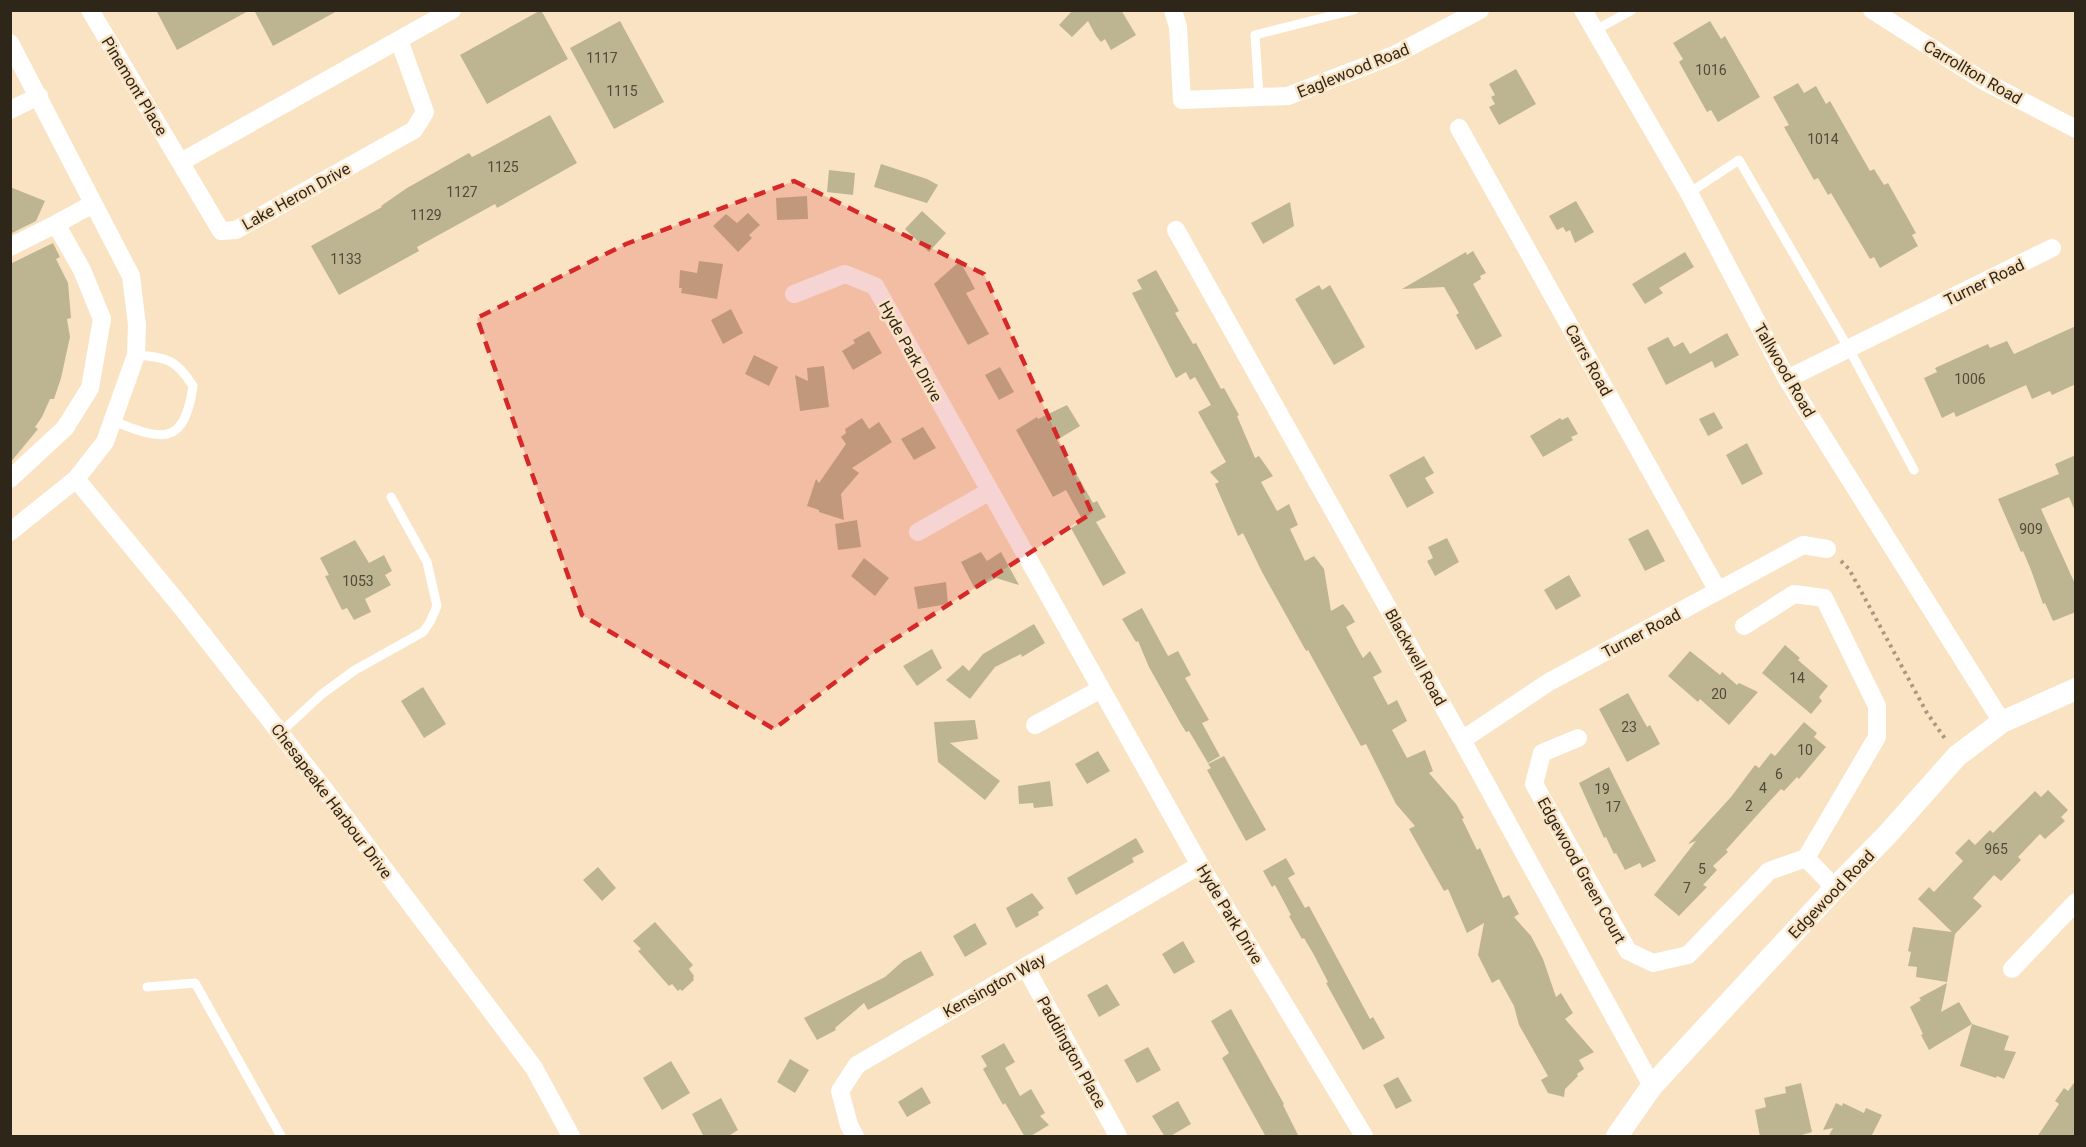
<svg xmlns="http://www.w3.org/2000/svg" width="2086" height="1147" font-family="Roboto,sans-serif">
  <rect width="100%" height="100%" fill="#fae3c2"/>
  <!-- building -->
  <path fill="#bdb591" d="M156 10H250L177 50Z
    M254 10H339L273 46Z
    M541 10 568 59 487 104 460 55Z
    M1073 10H1121L1136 35 1111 50 1105 39 1101 42 1096 36 1088 21 1072 37 1059 25Z
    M620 21 664 102 614 129 570 48Z
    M1710 21 1721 39 1725 36 1760 97 1718 122 1711 110 1707 112 1679 62 1683 59 1673 43Z
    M1516 69 1536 104 1499 125 1489 107 1495 104 1491 97 1495 95 1489 84Z
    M1798 83 1804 93 1816 86 1826 104 1830 101 1870 171 1874 169 1884 185 1888 183 1916 233 1912 235 1918 246 1880 268 1874 257 1870 259 1831 193 1828 195 1818 178 1814 180 1784 127 1789 125 1773 97Z
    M550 115 577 163 497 208 495 204 417 247 419 251 339 295 311 246 382 207 381 206 407 188 469 153 472 157 480 153Z
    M881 164 927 179 938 185 927 203 874 187Z
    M829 170 855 173 853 195 827 192Z
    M10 187 45 201 36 221 12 233H10Z
    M807 196 808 219 777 220 776 198Z
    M1576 201 1594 232 1575 243 1570 230 1566 232 1563 227 1557 230 1549 216Z
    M1290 202 1294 226 1263 244 1251 223Z
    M922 211 946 233 929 252 905 229Z
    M748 213 760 225 749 235 752 238 738 252 713 226 726 214 737 223Z
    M53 243 60 257 56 259 68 283 71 318 67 319 70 337 61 378 54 399H50L42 417 35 427 38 429 10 463V264Z
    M1473 251 1486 273 1480 276 1481 279 1473 284 1502 336 1476 350 1456 315 1459 313 1444 287 1402 289 1466 252 1467 255Z
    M1685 252 1694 267 1659 288 1663 293 1645 304 1632 284Z
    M699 261 723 264 717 299 681 293 682 288H679L680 270 697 273Z
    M960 261 975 289 966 293 989 334 968 345 934 284Z
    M1156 270 1179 311 1175 313 1193 344 1196 343 1221 389 1224 388 1239 415 1237 416 1255 458 1259 456 1273 476 1261 482 1277 511 1289 504 1298 525 1290 529 1305 561 1314 556 1324 569 1331 611 1343 604 1350 613 1355 622 1346 627 1363 658 1370 651 1382 672 1373 677 1388 705 1397 700 1407 721 1392 730 1407 758 1425 750 1433 771 1429 773 1456 804 1464 818 1462 819 1477 850 1480 848 1503 898 1509 895 1519 914 1514 917 1531 936 1543 959 1556 997 1561 993 1573 1013 1565 1019 1594 1052 1579 1060 1584 1069 1577 1074 1578 1076 1565 1089 1564 1097 1548 1093 1541 1080 1548 1076 1519 1025 1514 1006 1499 979 1492 983 1478 955 1484 923 1467 933 1448 889 1444 891 1409 829 1415 826 1396 804 1366 744 1361 746 1308 650 1306 651 1262 572 1243 533 1238 536 1215 484 1219 482 1210 472 1226 462 1198 412 1211 405 1195 377 1190 380 1186 372 1176 378 1132 293 1142 289 1137 280Z
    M1319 285 1322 290 1330 285 1365 347 1334 365 1295 299Z
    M731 309 743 333 723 344 711 320Z
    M2076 326V384L2052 395 2050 391 2032 399 2026 385 1956 417 1954 412 1942 418 1924 378 1937 372 1935 368 1988 344 1990 348 2007 341 2014 354Z
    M869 331 882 353 853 370 842 351 855 343 853 340Z
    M1727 333 1739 355 1715 368 1712 361 1666 385 1647 348 1668 337 1674 347 1683 342 1690 354Z
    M754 355 778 367 769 386 745 374Z
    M824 366 829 407 800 411 795 375 808 381 807 368Z
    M1000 367 1014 392 999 400 985 375Z
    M1067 405 1080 426 1057 440 1093 503 1097 501 1106 517 1096 522 1126 573 1103 586 1071 528 1083 521 1066 490 1053 497 1016 430 1037 417 1038 419Z
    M1714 412 1723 428 1708 436 1699 419Z
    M1568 417 1578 434 1571 437 1573 440 1543 457 1530 436 1560 418 1562 420Z
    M862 418 869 429 879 422 892 442 852 468 859 473 841 494 844 520 819 512V510L807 506 816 479 819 483 846 444 841 437 846 433 845 429Z
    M923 427 936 448 914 460 901 439Z
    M1747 443 1763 474 1742 485 1726 455Z
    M2076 455V513L2069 497 2041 509 2076 586V612L2053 621 2045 603 2043 604 2031 570 2023 551 2021 552 1998 499 2059 474 2055 464Z
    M1424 456 1434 473 1425 478 1434 493 1407 508 1389 475Z
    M857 520 861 547 838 550 835 524Z
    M1648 529 1665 561 1645 571 1628 539Z
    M1447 538 1459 562 1435 576 1427 561 1433 558 1428 547Z
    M355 540 369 563 384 555 392 571 385 575 391 585 365 599 371 612 354 620 347 608 342 610 325 576 329 575 320 558Z
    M981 552 987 561 1001 552 1019 585 996 578 975 589 961 562Z
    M864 558 889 578 875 596 851 576Z
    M1569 575 1581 596 1556 610 1544 590Z
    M946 582 948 604 918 609 914 587Z
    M1142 608 1168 656 1178 651 1191 675 1185 678 1209 720 1202 723 1220 756 1208 763 1189 731 1186 732 1181 724 1149 667 1138 641 1136 642 1122 619Z
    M1034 624 1045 643 1022 657 1021 654 995 667 970 699 946 680 963 665 969 671 983 654Z
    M1785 645 1800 658 1798 660 1828 686 1819 697 1822 701 1811 714 1762 673Z
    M932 649 942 668 917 686 903 666Z
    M1690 651 1720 675 1722 672 1737 685 1739 683 1758 692 1729 725 1700 699 1698 702 1668 676Z
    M423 687 446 724 424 738 401 701Z
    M1628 693 1647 727 1650 725 1660 744 1627 762 1599 709Z
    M975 720 978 739 950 743 1000 781 985 800 938 762 934 722Z
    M1804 722 1817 733 1814 737 1826 747 1799 779 1797 777 1784 791 1781 789 1768 803 1726 850 1728 852 1713 866 1717 870 1703 885 1707 887 1679 916 1654 895 1696 841 1688 844 1731 797 1755 765 1759 768 1771 753 1775 756Z
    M1098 751 1110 771 1087 784 1075 764Z
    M1224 756 1266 830 1246 841 1207 770 1211 768 1208 764Z
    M1609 767 1656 861 1642 868 1640 863 1625 870 1616 853 1614 854 1606 837 1604 838 1579 783Z
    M1050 781 1053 806 1034 808 1033 803 1019 804 1018 786Z
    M2048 790 2068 810 2061 817 2065 821 2045 839 2040 834 2018 857 2021 860 2001 881 1994 875 1973 898 1982 906 1955 934 1947 982 1916 977 1917 967 1908 966 1911 952 1908 951 1913 927 1952 932 1918 899 1929 887 1934 892 1963 861 1955 853 1969 839 1975 845 1990 830 1993 833 2035 791 2041 797Z
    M1136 838 1144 852 1132 858 1134 862 1076 895 1067 878Z
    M1286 858 1295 874 1288 878 1305 908 1309 906 1370 1019 1373 1017 1385 1038 1363 1050 1326 983 1328 982 1314 955 1304 938 1302 939 1289 916 1291 915 1275 885 1272 887 1263 871Z
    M598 867 616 888 602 901 583 880Z
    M1032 893 1044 908 1038 912 1039 915 1016 928 1006 908Z
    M655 922 693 965 689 969 694 976 693 978 694 980 682 991 680 989 678 991 672 984 669 986 638 951 641 949 633 941Z
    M975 923 987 944 965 957 953 936Z
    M1183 941 1195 962 1174 974 1162 954Z
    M921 951 934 975 868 1010 864 1003 835 1028 836 1030 817 1040 804 1018 885 977 903 961Z
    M1947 983 1941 1012 1959 1002 1972 1024 1929 1050 1921 1035 1923 1034 1910 1007 1921 1000 1919 998Z
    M1107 984 1120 1005 1099 1017 1087 995Z
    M1231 1009 1284 1104 1283 1105 1299 1137H1266L1222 1058 1229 1053 1211 1021Z
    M1972 1024 2009 1036 2004 1050 2016 1052 2004 1079 1997 1076 1996 1078 1960 1066Z
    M1004 1043 1015 1062 1005 1068 1020 1096 1031 1089 1045 1113 1040 1116 1049 1125 1029 1137H1025L1005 1103 1003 1105 983 1069 987 1066 981 1056Z
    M1148 1047 1161 1070 1137 1083 1124 1060Z
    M790 1059 809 1070 795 1093 777 1082Z
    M671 1061 690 1093 662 1110 643 1078Z
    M1398 1077 1412 1101 1396 1109 1383 1085Z
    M2076 1080V1137H2037L2059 1104 2055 1101 2064 1088 2068 1091Z
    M1801 1083 1812 1132 1795 1137H1760L1755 1110 1766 1107 1764 1098 1786 1093 1785 1087Z
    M922 1087 931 1103 907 1117 898 1102Z
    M721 1098 738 1130 727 1137H704L692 1114Z
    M1178 1101 1191 1124 1169 1137H1165L1152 1116Z
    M1836 1103 1842 1106 1843 1103 1864 1113 1866 1108 1882 1115 1871 1137H1828L1833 1128 1823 1130Z"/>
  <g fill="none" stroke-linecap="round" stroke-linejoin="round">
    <!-- path -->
    <path stroke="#a9977f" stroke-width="4" stroke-dasharray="3 4.5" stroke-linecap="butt" d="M1841 561 1849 569 1927 713 1946 740"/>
    <!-- service -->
    <path stroke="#fff" stroke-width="9" d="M1594 31 1632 10
      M1259 97 1255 35 1354 10
      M1689 193 1739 160 1849 349 1914 470
      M113 421C161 440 184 448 193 386 176 359 166 357 136 355
      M280 733 322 694 355 670 423 632 430 622 437 606 427 562 391 497
      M147 987 195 983 281 1136"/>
    <!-- minor -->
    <path stroke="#fff" stroke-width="18" d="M90 10 221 231 236 230 414 130 425 112 399 40
      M1173 10 1178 27 1182 100 1288 96 1394 55 1480 10
      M1583 10 1689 193 1787 379 2002 722
      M1872 10 1982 80 2076 129
      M10 43 131 276 137 325 136 355 105 442 76 479 10 532
      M10 110 39 96
      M1459 128 1718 591
      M181 162 452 10
      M1176 230 1462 740 1652 1086
      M10 247 56 224
      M794 294 845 274 875 286 1200 865 1364 1136
      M1787 379 2052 248
      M10 479 65 428 90 388 102 319 82 270 56 224 93 204
      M76 479 183 609 327 793 534 1068 571 1136
      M918 532 990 491
      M1035 725 1101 689
      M1578 738 1542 753 1534 784 1628 951 1653 963 1688 955 1769 871 1806 858 1877 737V706L1824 598 1794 594 1744 626
      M1462 740 1549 682 1803 545 1827 549
      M1806 858 1835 888
      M1026 968 1118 1136
      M2012 969 2076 902
      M855 1136 849 1125 840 1091 857 1065 1200 865"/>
    <!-- tertiary -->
    <path stroke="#fff" stroke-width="22" d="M1617 1136 1652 1086 1835 888 1886 836 1957 756 2002 722 2076 689"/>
  </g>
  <!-- marked area -->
  <path fill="#d62828" fill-opacity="0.2" stroke="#d62828" stroke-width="4.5" stroke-dasharray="12 8" stroke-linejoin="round" d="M794 181 984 274 1092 513 876 651 774 729 582 615 477 318 626 244Z"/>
  <g text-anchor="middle" stroke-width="5" stroke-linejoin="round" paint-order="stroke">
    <!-- number labels -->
    <g font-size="14" fill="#524a38">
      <text x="602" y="63">1117</text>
      <text x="1711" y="75">1016</text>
      <text x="622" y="96">1115</text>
      <text x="1823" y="144">1014</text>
      <text x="503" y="172">1125</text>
      <text x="462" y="197">1127</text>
      <text x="426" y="220">1129</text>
      <text x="346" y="264">1133</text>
      <text x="1970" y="384">1006</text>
      <text x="2031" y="534">909</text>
      <text x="358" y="586">1053</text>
      <text x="1797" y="683">14</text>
      <text x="1719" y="699">20</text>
      <text x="1629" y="732">23</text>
      <text x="1805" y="755">10</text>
      <text x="1779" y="779">6</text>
      <text x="1763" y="793">4</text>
      <text x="1602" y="794">19</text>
      <text x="1749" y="811">2</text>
      <text x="1613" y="812">17</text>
      <text x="1996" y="854">965</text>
      <text x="1702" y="874">5</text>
      <text x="1687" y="893">7</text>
    </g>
    <!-- street labels -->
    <g font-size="16" fill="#2f261a" stroke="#fae3c2">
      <text transform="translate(1353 70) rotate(-22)" y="6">Eaglewood Road</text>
      <text transform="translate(1973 72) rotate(30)" y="6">Carrollton Road</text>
      <text transform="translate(135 86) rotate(59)" y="6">Pinemont Place</text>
      <text transform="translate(296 196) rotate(-29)" y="6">Lake Heron Drive</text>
      <text transform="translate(1984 282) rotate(-26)" y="6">Turner Road</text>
      <text transform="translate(911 351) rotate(61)" y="6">Hyde Park Drive</text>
      <text transform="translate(1589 360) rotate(61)" y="6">Carrs Road</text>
      <text transform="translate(1785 370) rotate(60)" y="6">Tallwood Road</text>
      <text transform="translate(1641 633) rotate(-28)" y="6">Turner Road</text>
      <text transform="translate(1416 657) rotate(61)" y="6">Blackwell Road</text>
      <text transform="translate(332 801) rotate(53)" y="6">Chesapeake Harbour Drive</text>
      <text transform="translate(1582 870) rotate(61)" y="6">Edgewood Green Court</text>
      <text transform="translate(1831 894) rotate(-46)" y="6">Edgewood Road</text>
      <text transform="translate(1230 914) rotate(59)" y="6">Hyde Park Drive</text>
      <text transform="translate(994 985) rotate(-29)" y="6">Kensington Way</text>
      <text transform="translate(1072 1052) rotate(61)" y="6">Paddington Place</text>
    </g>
  </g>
  <!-- border -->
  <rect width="2086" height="1147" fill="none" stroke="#2f261a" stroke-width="24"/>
</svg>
